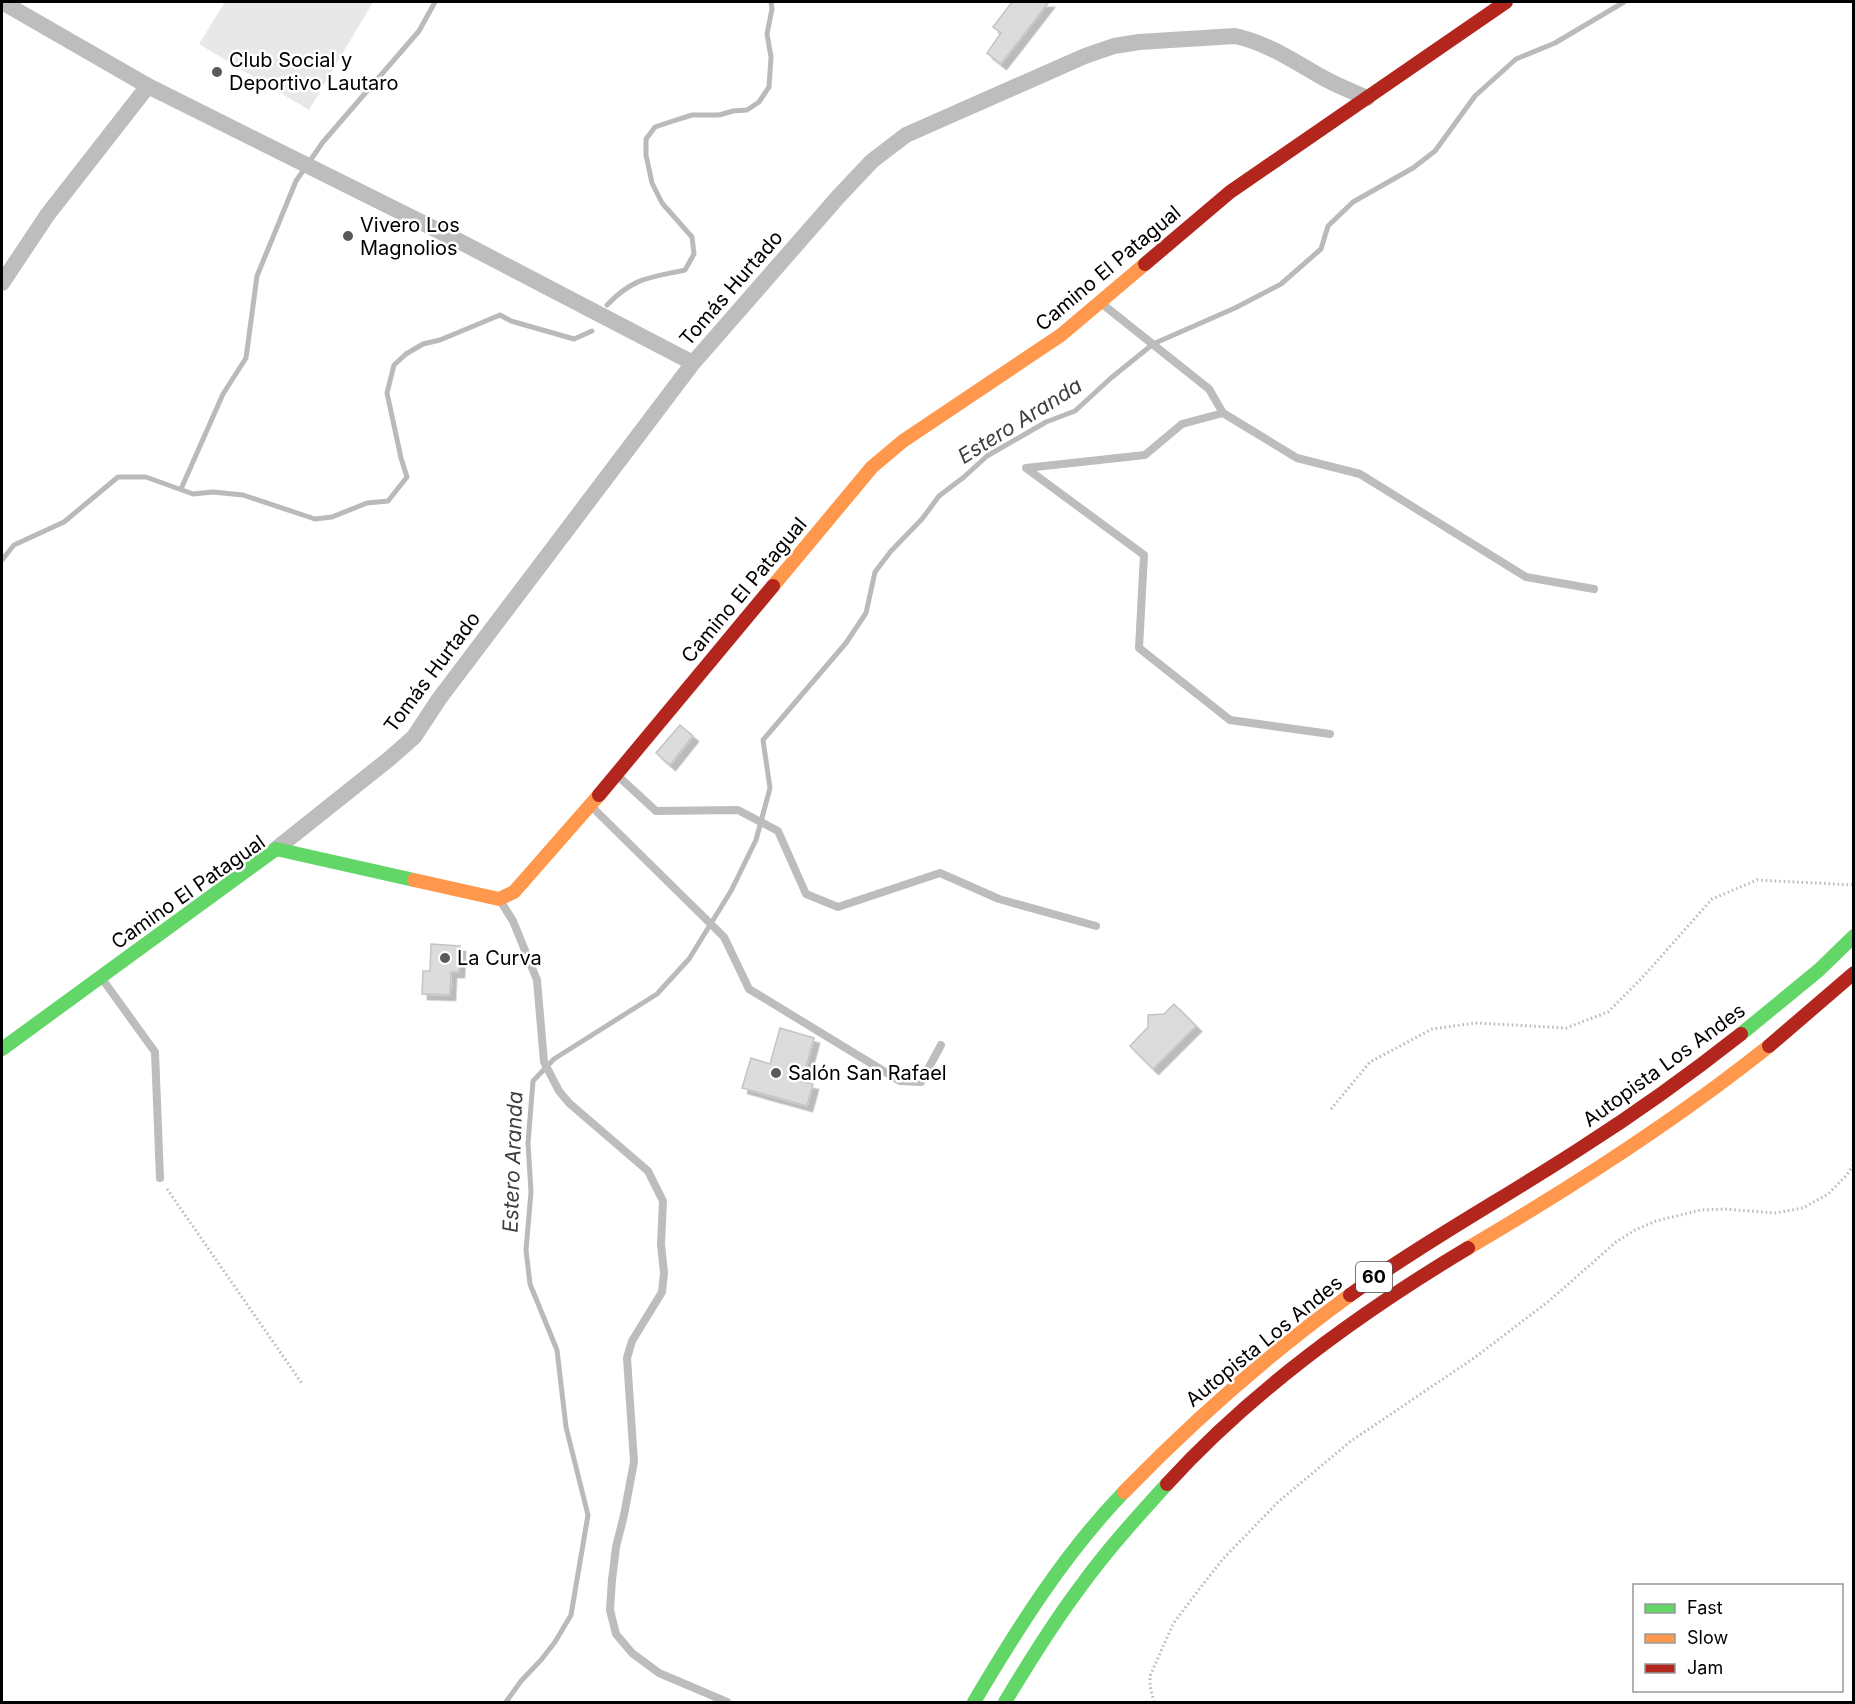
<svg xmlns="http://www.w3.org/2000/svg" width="1855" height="1704" font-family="Inter,sans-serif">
  <defs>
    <filter id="shadow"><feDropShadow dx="5.5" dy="5.5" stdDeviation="0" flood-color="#0004"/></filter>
  </defs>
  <rect width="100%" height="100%" fill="#fff"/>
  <!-- green -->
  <path fill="#e8e8e8" d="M225 2H373L309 110 199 44Z"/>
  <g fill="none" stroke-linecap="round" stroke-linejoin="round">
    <!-- stream -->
    <path stroke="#bababa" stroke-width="5" d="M607 305C634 277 649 278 685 270L694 254 692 237 662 203 652 183 646 155V139L655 127 670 122 692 115H719L733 111 747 110 759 102 769 87 771 57 767 34 772 9 771 2
      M181 489 223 394 246 358 257 276 296 181 323 142 419 31 435 2
      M2 560 14 545 64 522 118 477H146L193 494 213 492 243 495 315 519 332 517 367 503 388 501 407 477 401 458 387 393 394 365 406 354 423 344 440 340 500 315 511 321 574 339 592 331
      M506 1702 521 1681 541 1660 555 1642 571 1615 588 1515 566 1427 557 1350 530 1284 526 1250 531 1192 528 1143 533 1081 554 1059 657 994 689 959 731 891 756 840 770 788 763 740 846 643 866 613 875 572 891 551 922 519 939 496 964 477 987 456 1046 422 1075 411 1111 378 1153 344 1235 308 1281 284 1321 249 1328 226 1353 202 1413 168 1435 151 1475 96 1516 59 1555 43 1624 2"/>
  </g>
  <!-- building -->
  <path fill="#dcdcdc" stroke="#c4c4c4" stroke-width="1.5" filter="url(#shadow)" d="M1012 2H1049L1001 64 987 53 1001 33 993 27Z
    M680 725 693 736 670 765 656 753Z
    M431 944 460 946 459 972H451L450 995 422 994 423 971H430Z
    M1174 1004 1196 1026 1153 1069 1130 1046 1148 1027V1015L1164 1014Z
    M780 1028 814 1038 802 1082 813 1084 807 1106 742 1088 751 1058 770 1064Z"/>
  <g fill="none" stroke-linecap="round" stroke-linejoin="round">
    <!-- path -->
    <path stroke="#b8b8b8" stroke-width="3" stroke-dasharray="1.5 3" stroke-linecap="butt" d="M1331 1109 1370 1062 1432 1029 1475 1023 1566 1028 1608 1012 1641 979 1712 899 1757 880 1854 885
      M167 1189 303 1385
      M1154 1702 1150 1686V1676L1173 1624 1197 1592 1222 1560 1278 1502 1351 1441 1474 1358 1549 1301 1616 1242 1635 1230 1656 1221 1701 1210 1724 1209 1775 1213 1803 1208 1828 1194 1846 1176 1854 1164"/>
    <!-- lane -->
    <path stroke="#bdbdbd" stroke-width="8" d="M1101 303 1209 389 1223 413 1297 458 1360 474 1526 577 1594 589
      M1223 413 1182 424 1145 455 1026 468 1144 555 1139 648 1230 720 1330 734
      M618 776 656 811 738 810 778 831 806 894 838 907 940 873 999 899 1096 926
      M592 807 724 937 749 989 900 1081 921 1082 941 1045
      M501 902 513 921 537 980 544 1062 559 1091 569 1103 648 1171 663 1201 661 1244 664 1273 662 1292 632 1341 627 1358 634 1462 624 1515 616 1547 612 1580 610 1610 616 1634 632 1653 659 1673 727 1702
      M103 980 155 1052 160 1178"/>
    <!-- street -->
    <path stroke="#bdbdbd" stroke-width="16" d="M2 2 148 86 455 239 693 363
      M2 283 48 214 148 86
      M276 849 389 759 414 737 439 699 693 363 838 197 872 161 906 135 1085 56 1114 46 1139 42 1235 36C1267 43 1292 60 1320 76 1335 85 1352 91 1367 98"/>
    <!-- fast -->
    <path stroke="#63d668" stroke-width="14" d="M1741 1034 1819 970 1854 936
      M2 1049 276 849 414 880
      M974 1702C1018 1628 1064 1554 1124 1492
      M1005 1702C1029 1662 1053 1623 1081 1586 1107 1550 1137 1517 1167 1484"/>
    <!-- slow -->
    <path stroke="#ff974d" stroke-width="14" d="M773 586 872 467 903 441 1061 335 1145 264
      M414 880 499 899 514 892 599 795
      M1468 1248C1572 1187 1674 1122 1769 1046
      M1124 1492C1196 1418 1266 1356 1350 1295"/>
    <!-- jam -->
    <path stroke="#b3261e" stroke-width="14" d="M1145 264 1230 192 1506 2
      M599 795 773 586
      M1769 1046 1854 973
      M1350 1295C1424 1242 1504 1198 1581 1148 1636 1113 1689 1075 1741 1034
      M1167 1484C1251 1392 1361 1312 1468 1248"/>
  </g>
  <!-- markers -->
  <g fill="#595959" stroke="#fff" stroke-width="2">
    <circle cx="217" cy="72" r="6"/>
    <circle cx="348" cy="236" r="6"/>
    <circle cx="445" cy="958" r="6"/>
    <circle cx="776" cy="1073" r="6"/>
  </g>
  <g text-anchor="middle" stroke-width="5" stroke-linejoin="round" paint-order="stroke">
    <!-- shield labels -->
    <rect fill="#fff" stroke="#4c4c4c" stroke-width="1.5" x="1356" y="1262" width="36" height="30" rx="4.5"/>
    <g font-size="18" font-weight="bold" fill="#000">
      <text x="1374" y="1283">60</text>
    </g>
    <!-- poi labels -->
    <g font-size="20" fill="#000" stroke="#fff" text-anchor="start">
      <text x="229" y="67">Club Social y<tspan x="229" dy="23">Deportivo Lautaro</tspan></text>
      <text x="360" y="232">Vivero Los<tspan x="360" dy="23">Magnolios</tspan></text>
      <text x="457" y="965">La Curva</text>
      <text x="788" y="1080">Salón San Rafael</text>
    </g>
    <!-- street labels -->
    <g font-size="20" fill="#000" stroke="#fff">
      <text transform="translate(1108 268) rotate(-40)" y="7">Camino El Patagual</text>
      <text transform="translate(731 288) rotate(-49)" y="7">Tomás Hurtado</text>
      <text transform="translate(744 590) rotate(-50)" y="7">Camino El Patagual</text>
      <text transform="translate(432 672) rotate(-53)" y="7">Tomás Hurtado</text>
      <text transform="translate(188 892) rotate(-35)" y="7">Camino El Patagual</text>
      <text transform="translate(1664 1065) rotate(-36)" y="7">Autopista Los Andes</text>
      <text transform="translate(1264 1341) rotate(-39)" y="7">Autopista Los Andes</text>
    </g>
    <!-- water labels -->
    <g font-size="21" font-style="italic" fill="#3e3e3e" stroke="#fff">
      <text transform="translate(1020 421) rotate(-32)" y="7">Estero Aranda</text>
      <text transform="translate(513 1162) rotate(-88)" y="7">Estero Aranda</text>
    </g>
  </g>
  <!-- border -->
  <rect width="1855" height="1704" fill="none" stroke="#000000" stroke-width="6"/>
  <!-- legend -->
  <rect x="1633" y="1584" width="210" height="108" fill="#ffffff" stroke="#999999" stroke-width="1.5"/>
  <rect x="1645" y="1604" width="30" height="9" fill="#63d668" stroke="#999999" stroke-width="1.5"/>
  <text x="1687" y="1614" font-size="18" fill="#000000">Fast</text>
  <rect x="1645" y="1634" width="30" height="9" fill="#ff974d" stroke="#999999" stroke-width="1.5"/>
  <text x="1687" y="1644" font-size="18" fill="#000000">Slow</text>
  <rect x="1645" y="1664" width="30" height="9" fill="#b3261e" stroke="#999999" stroke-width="1.5"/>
  <text x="1687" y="1674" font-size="18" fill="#000000">Jam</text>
</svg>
